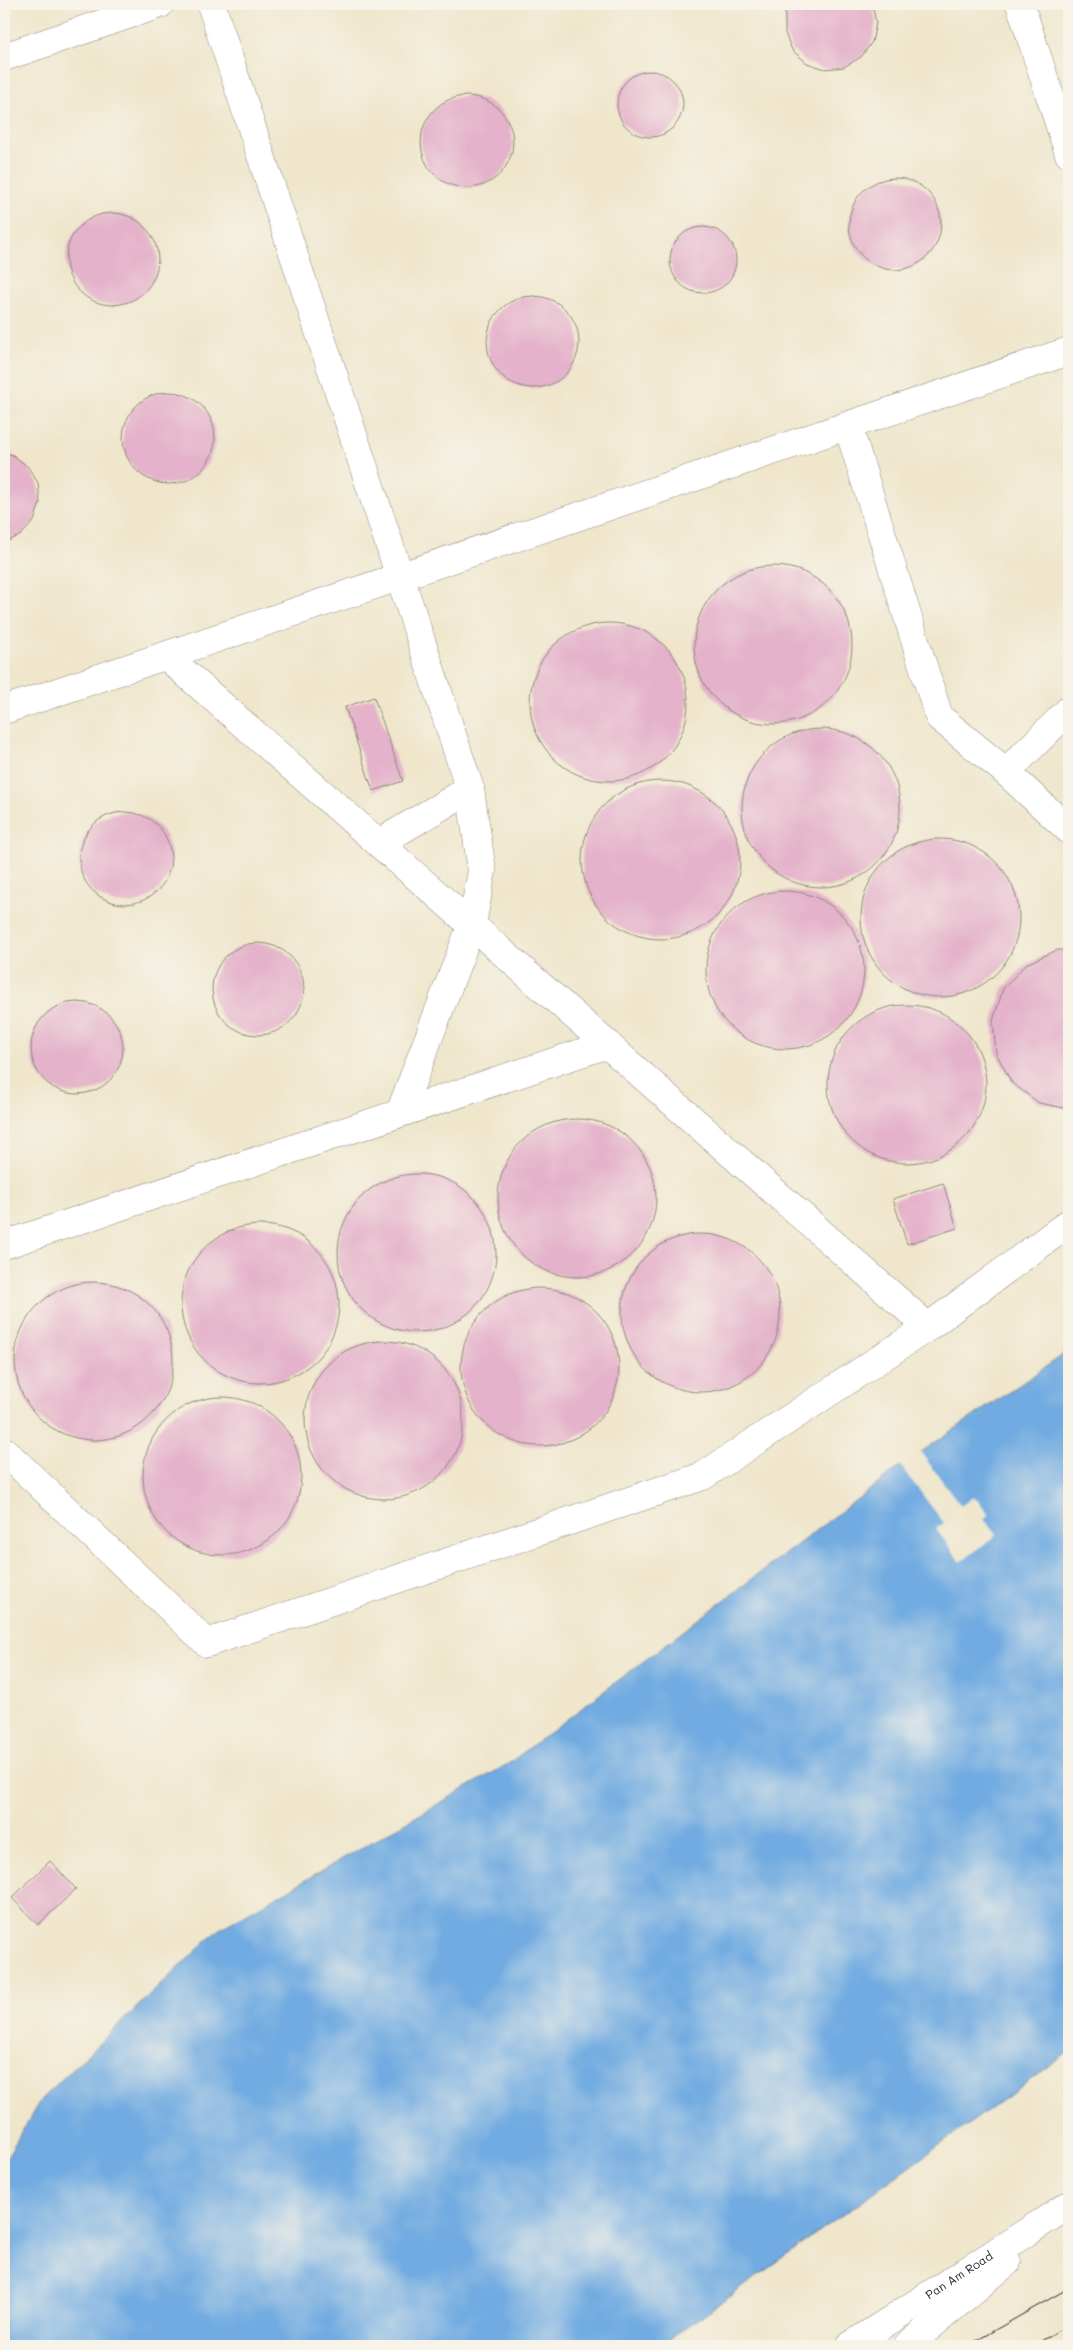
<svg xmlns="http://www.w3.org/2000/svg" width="1073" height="2350" font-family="Mali,sans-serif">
  <rect width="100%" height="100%" fill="#f7f3e8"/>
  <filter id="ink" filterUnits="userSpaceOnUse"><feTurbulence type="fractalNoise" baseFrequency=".02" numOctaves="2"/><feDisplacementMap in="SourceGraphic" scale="10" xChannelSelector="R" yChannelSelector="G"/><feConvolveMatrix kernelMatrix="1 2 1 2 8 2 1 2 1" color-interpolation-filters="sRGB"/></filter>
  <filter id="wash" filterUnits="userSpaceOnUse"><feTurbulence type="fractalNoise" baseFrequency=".0096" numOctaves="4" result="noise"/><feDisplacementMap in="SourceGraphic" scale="20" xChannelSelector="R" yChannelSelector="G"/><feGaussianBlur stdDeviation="1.12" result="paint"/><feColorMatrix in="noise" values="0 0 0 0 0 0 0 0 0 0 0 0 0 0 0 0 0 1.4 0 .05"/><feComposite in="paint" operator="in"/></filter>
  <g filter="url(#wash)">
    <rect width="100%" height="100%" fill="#efe6cc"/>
    <!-- water -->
    <path fill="#71abe1" stroke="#4e6b86" d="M1069 1351V2052L660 2346H4V2162L41 2099 218 1930 508 1764 905 1463Z"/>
    <!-- pier -->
    <path fill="#efe6cc" d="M919 1450 961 1506 974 1496 989 1515 984 1519 996 1535 961 1562 936 1529 944 1523 899 1464Z"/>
    <g id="blocks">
      <!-- building -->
      <path fill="#e4b2ca" d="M789 4H872L876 23 872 42 861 57 844 67 825 69 807 63 792 50 785 33V14Z
        M617 104a33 33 0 1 1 66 0a33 33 0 1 1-66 0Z
        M421 142a46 46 0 1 1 92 0a46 46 0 1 1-92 0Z
        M849 224a46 46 0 1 1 92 0a46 46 0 1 1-92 0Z
        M66 259a46 46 0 1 1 92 0a46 46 0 1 1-92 0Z
        M670 260a33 33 0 1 1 66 0a33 33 0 1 1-66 0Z
        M487 342a46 46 0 1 1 92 0a46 46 0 1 1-92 0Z
        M123 438a46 46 0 1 1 92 0a46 46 0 1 1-92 0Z
        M4 453 13 455 28 467 38 483 40 503 34 521 21 535 4 543Z
        M694 645a79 79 0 1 1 158 0a79 79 0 1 1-158 0Z
        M530 702a79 79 0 1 1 158 0a79 79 0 1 1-158 0Z
        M374 697 403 781 373 791 345 707Z
        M742 808a79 79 0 1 1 158 0a79 79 0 1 1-158 0Z
        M582 860a79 79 0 1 1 158 0a79 79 0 1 1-158 0Z
        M79 858a46 46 0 1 1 92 0a46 46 0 1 1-92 0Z
        M861 918a79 79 0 1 1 158 0a79 79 0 1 1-158 0Z
        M706 970a79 79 0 1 1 158 0a79 79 0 1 1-158 0Z
        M212 989a46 46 0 1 1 92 0a46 46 0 1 1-92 0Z
        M1057 950H1069V1109L1039 1103 1012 1083 996 1053 993 1021 1003 989 1026 964Z
        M31 1048a46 46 0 1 1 92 0a46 46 0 1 1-92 0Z
        M828 1084a79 79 0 1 1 158 0a79 79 0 1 1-158 0Z
        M498 1198a79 79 0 1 1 158 0a79 79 0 1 1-158 0Z
        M338 1253a79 79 0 1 1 158 0a79 79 0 1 1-158 0Z
        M943 1183 957 1228 907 1244 893 1199Z
        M181 1304a79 79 0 1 1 158 0a79 79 0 1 1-158 0Z
        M622 1313a79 79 0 1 1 158 0a79 79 0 1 1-158 0Z
        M15 1361a79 79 0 1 1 158 0a79 79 0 1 1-158 0Z
        M461 1367a79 79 0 1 1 158 0a79 79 0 1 1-158 0Z
        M305 1420a79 79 0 1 1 158 0a79 79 0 1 1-158 0Z
        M143 1476a79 79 0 1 1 158 0a79 79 0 1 1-158 0Z
        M50 1861 76 1889 38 1925 12 1898Z"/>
    </g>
  </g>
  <g filter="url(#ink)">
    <use href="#blocks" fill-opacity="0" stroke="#8d887c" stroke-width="1"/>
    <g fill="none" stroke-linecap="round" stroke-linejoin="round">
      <!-- minor casing -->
      <g stroke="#8d887c" stroke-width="29">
        <g id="minor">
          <path d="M211 4 470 789 482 871 472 924 400 1113"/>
          <path d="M1020 4 1069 154"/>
          <path d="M4 57 160 4"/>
          <path d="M848 426 939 717 1006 772 1069 830"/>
          <path d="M166 656 928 1327"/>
          <path d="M4 710 1069 351"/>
          <path d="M1006 772 1069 710"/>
          <path d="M379 843 470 789"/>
          <path d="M4 1245 608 1044"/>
          <path d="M4 1451 207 1643 703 1476 928 1327 1069 1223"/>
          <path id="s1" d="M850 2346 1069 2205"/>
          <path d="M907 2346 1007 2262"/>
        </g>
      </g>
      <!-- minor -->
      <use href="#minor" stroke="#fff" stroke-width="28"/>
      <!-- tram -->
      <path stroke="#2b2b2b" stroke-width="1" d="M967 2346 1069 2288
        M1033 2346 1069 2324"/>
    </g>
  </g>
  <g text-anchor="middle" stroke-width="4" stroke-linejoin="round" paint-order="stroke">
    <!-- street labels -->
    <g font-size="12" fill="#2b2b2b" stroke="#f7f3e8">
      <text dy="4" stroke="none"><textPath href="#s1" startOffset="130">Pan Am Road</textPath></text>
    </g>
  </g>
  <!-- margin -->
  <rect width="1073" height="2350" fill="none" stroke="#f7f3e8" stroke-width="20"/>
</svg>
